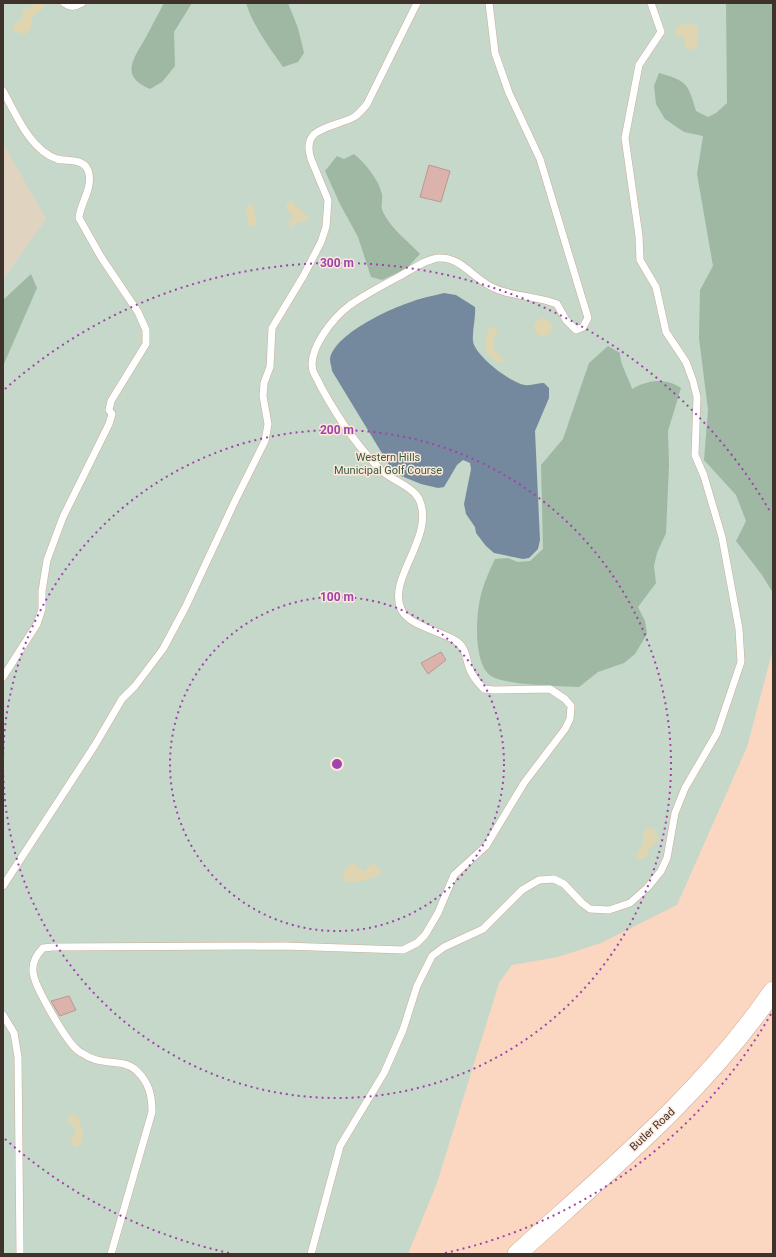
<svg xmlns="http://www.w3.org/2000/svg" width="776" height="1257" font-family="Roboto,sans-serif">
  <rect width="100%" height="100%" fill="#fbd7c2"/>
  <!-- medical -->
  <path fill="#e0d4c0" d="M3 144 46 219 3 279Z"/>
  <!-- green -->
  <path fill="#c5d8c9" d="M3 3H773V649L747 747 677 905 601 943 558 957 512 965 499 983 437 1183 408 1254H3V279L46 219 3 144Z"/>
  <!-- forest -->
  <path fill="#9eb8a4" d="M164 3H192L174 32 175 66 162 82 150 89C118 76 135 57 146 37 152 26 158 14 164 3Z
    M246 3H288L298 28 304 53 298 62 283 67C269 47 253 26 246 3Z
    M726 3H773V593L762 575 736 541 746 521 736 495 704 460 708 410 699 338 700 290 713 266 697 174 703 136 684 132 665 119 656 104 654 86 659 73C687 81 688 83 696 111L708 117 716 113 727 103Z
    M354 154C366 164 378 179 382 194 383 200 380 207 383 212 391 229 407 240 420 254L407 268 382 280 371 277 358 237 340 204 325 171 337 156 344 159Z
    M31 274 37 288 3 366V300Z
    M608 346 620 353C619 362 629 379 632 389 647 380 666 377 681 388L668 431 669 465 666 533 657 553 654 566 656 583 638 607 645 621 647 634 635 654 624 663 598 672 579 687C561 686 504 685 491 676 472 663 476 610 482 591 485 580 490 570 495 559L508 558 518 562 530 561 543 549 541 465 563 439 589 363Z"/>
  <!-- sand -->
  <path fill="#dfd6b1" d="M32 3H43V9L31 18C33 24 31 30 26 34L15 32 13 28 14 23 21 20 23 10 31 7Z
    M687 24 695 25 698 27 697 46 694 49H688L685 45 684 37 675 35 674 32 678 26Z
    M291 201 308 217 305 221H299L293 228 289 223 293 216 287 211 286 205Z
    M250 204 254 207 256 224 251 227 248 225V217L245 209Z
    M534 327a9 9 0 1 1 18 0a9 9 0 1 1-18 0Z
    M493 327 498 331 493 342V349L504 360 503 363 497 362 486 352V336L489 329Z
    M649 827 656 830 658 841 650 848 646 858 638 860 636 853 643 844V832Z
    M352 863 364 871 372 864 377 865 381 872 380 874 364 881 347 883 342 875 347 867Z
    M73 1114 78 1117C82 1127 88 1141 76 1148L70 1142 76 1130 67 1120Z"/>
  <!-- water -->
  <path fill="#74899e" d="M444 293 456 295 475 307C476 318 472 330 473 341 475 356 511 383 525 385 531 386 538 383 544 383L549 388V398L535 431 540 540 538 549 529 558 523 559 494 553 486 546 476 533 475 527 466 514 464 504 471 469 470 463 463 460 457 465 444 487 438 488 421 484 394 473 332 371C332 368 330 363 330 359 334 335 387 310 408 303 420 298 432 296 444 293Z"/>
  <!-- building -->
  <path fill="#dcb3ac" stroke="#be968f" d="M429 165 450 171 441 202 420 197Z
    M441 652 446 660 428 674 421 663Z
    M69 996 76 1010 60 1016 51 1001Z"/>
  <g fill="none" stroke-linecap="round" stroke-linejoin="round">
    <!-- lane casing -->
    <g stroke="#ceac98" stroke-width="8">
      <path id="lane" d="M64 3C71 8 75 7 82 3
        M3 91C16 114 30 150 57 159 68 162 86 157 89 174 92 190 80 204 79 218L101 257 138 312 146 330V344L111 401 109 410 112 414 109 424 63 517 47 560 42 591V609L37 624 3 677
        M3 886 95 745 122 699 135 686 163 649 186 606 235 501 265 441 268 424 263 396 264 383 270 367 272 328 304 275 321 242 326 227 328 200 311 159C300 126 334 128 354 117 359 114 363 109 367 104L417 3
        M3 1015 14 1033 18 1057 20 1254
        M111 1254 152 1112C152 1095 149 1083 137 1071 125 1060 111 1064 97 1060 91 1059 85 1055 80 1052 68 1045 34 986 33 972 32 962 37 954 43 948L53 947 284 946 403 950 417 943 425 935 438 913 454 875 486 846 524 783 565 729 570 719 571 706 565 699 550 689 494 690 484 689C479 684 474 678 471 672 465 660 468 649 456 641 441 631 408 626 401 609 387 577 436 537 419 499 412 486 393 481 382 471 358 448 337 416 321 387 319 382 315 376 313 371 307 349 334 317 350 305 366 294 383 285 400 276 411 270 426 259 439 258 459 257 470 274 485 283 505 297 535 295 557 304L566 320 576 330 583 327 588 318 540 159 509 93 495 53 489 3
        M311 1254 340 1146 384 1073 403 1030 417 986 432 956 444 947 483 929 522 890 539 880 554 879 564 884 582 903 590 909 609 910 630 903 647 888 661 871 667 858 675 813 685 788 717 733 741 662 739 629 722 537 704 476 695 455 697 397 693 381 686 362 666 332 656 287 640 260 639 236 625 138 639 65 661 32 651 3"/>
    </g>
    <!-- secondary casing -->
    <g stroke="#ceac98" stroke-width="20">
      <path id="secondary" d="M517 1254C607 1172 704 1092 773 991"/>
    </g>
    <!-- lane -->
    <use href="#lane" stroke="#fff" stroke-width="7"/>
    <!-- secondary -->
    <use href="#secondary" stroke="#fff" stroke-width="19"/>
  </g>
  <!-- distance rings -->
  <g fill="none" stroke="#a043ac" stroke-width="2" stroke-dasharray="2 4">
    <circle cx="337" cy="764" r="167"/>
    <path d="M3 761A334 334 0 1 1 3 767"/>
    <path d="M771 1014A501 501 0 0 1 445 1253M229 1253A501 501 0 0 1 5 1139M5 389A501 501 0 0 1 771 513"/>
  </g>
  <g text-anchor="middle" stroke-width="3" stroke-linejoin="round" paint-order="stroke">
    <!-- park labels -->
    <g font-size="11" fill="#335e3f" stroke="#fde8db">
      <text x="388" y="461">Western Hills<tspan x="388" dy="13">Municipal Golf Course</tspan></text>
    </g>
    <!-- street labels -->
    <g font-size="11" fill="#3f322a" stroke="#fde8db">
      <text transform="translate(652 1129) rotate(-43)" y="4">Butler Road</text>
    </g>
  </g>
  <circle cx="337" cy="764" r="6" fill="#a043ac" stroke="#fde8db" stroke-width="2"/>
  <g font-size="12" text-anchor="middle" font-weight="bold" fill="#a043ac" stroke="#fde8db" stroke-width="3" stroke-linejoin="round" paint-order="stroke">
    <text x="337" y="267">300 m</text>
    <text x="337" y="434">200 m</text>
    <text x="337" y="601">100 m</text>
  </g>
  <!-- border -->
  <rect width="776" height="1257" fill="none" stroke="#3f322a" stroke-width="8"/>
</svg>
